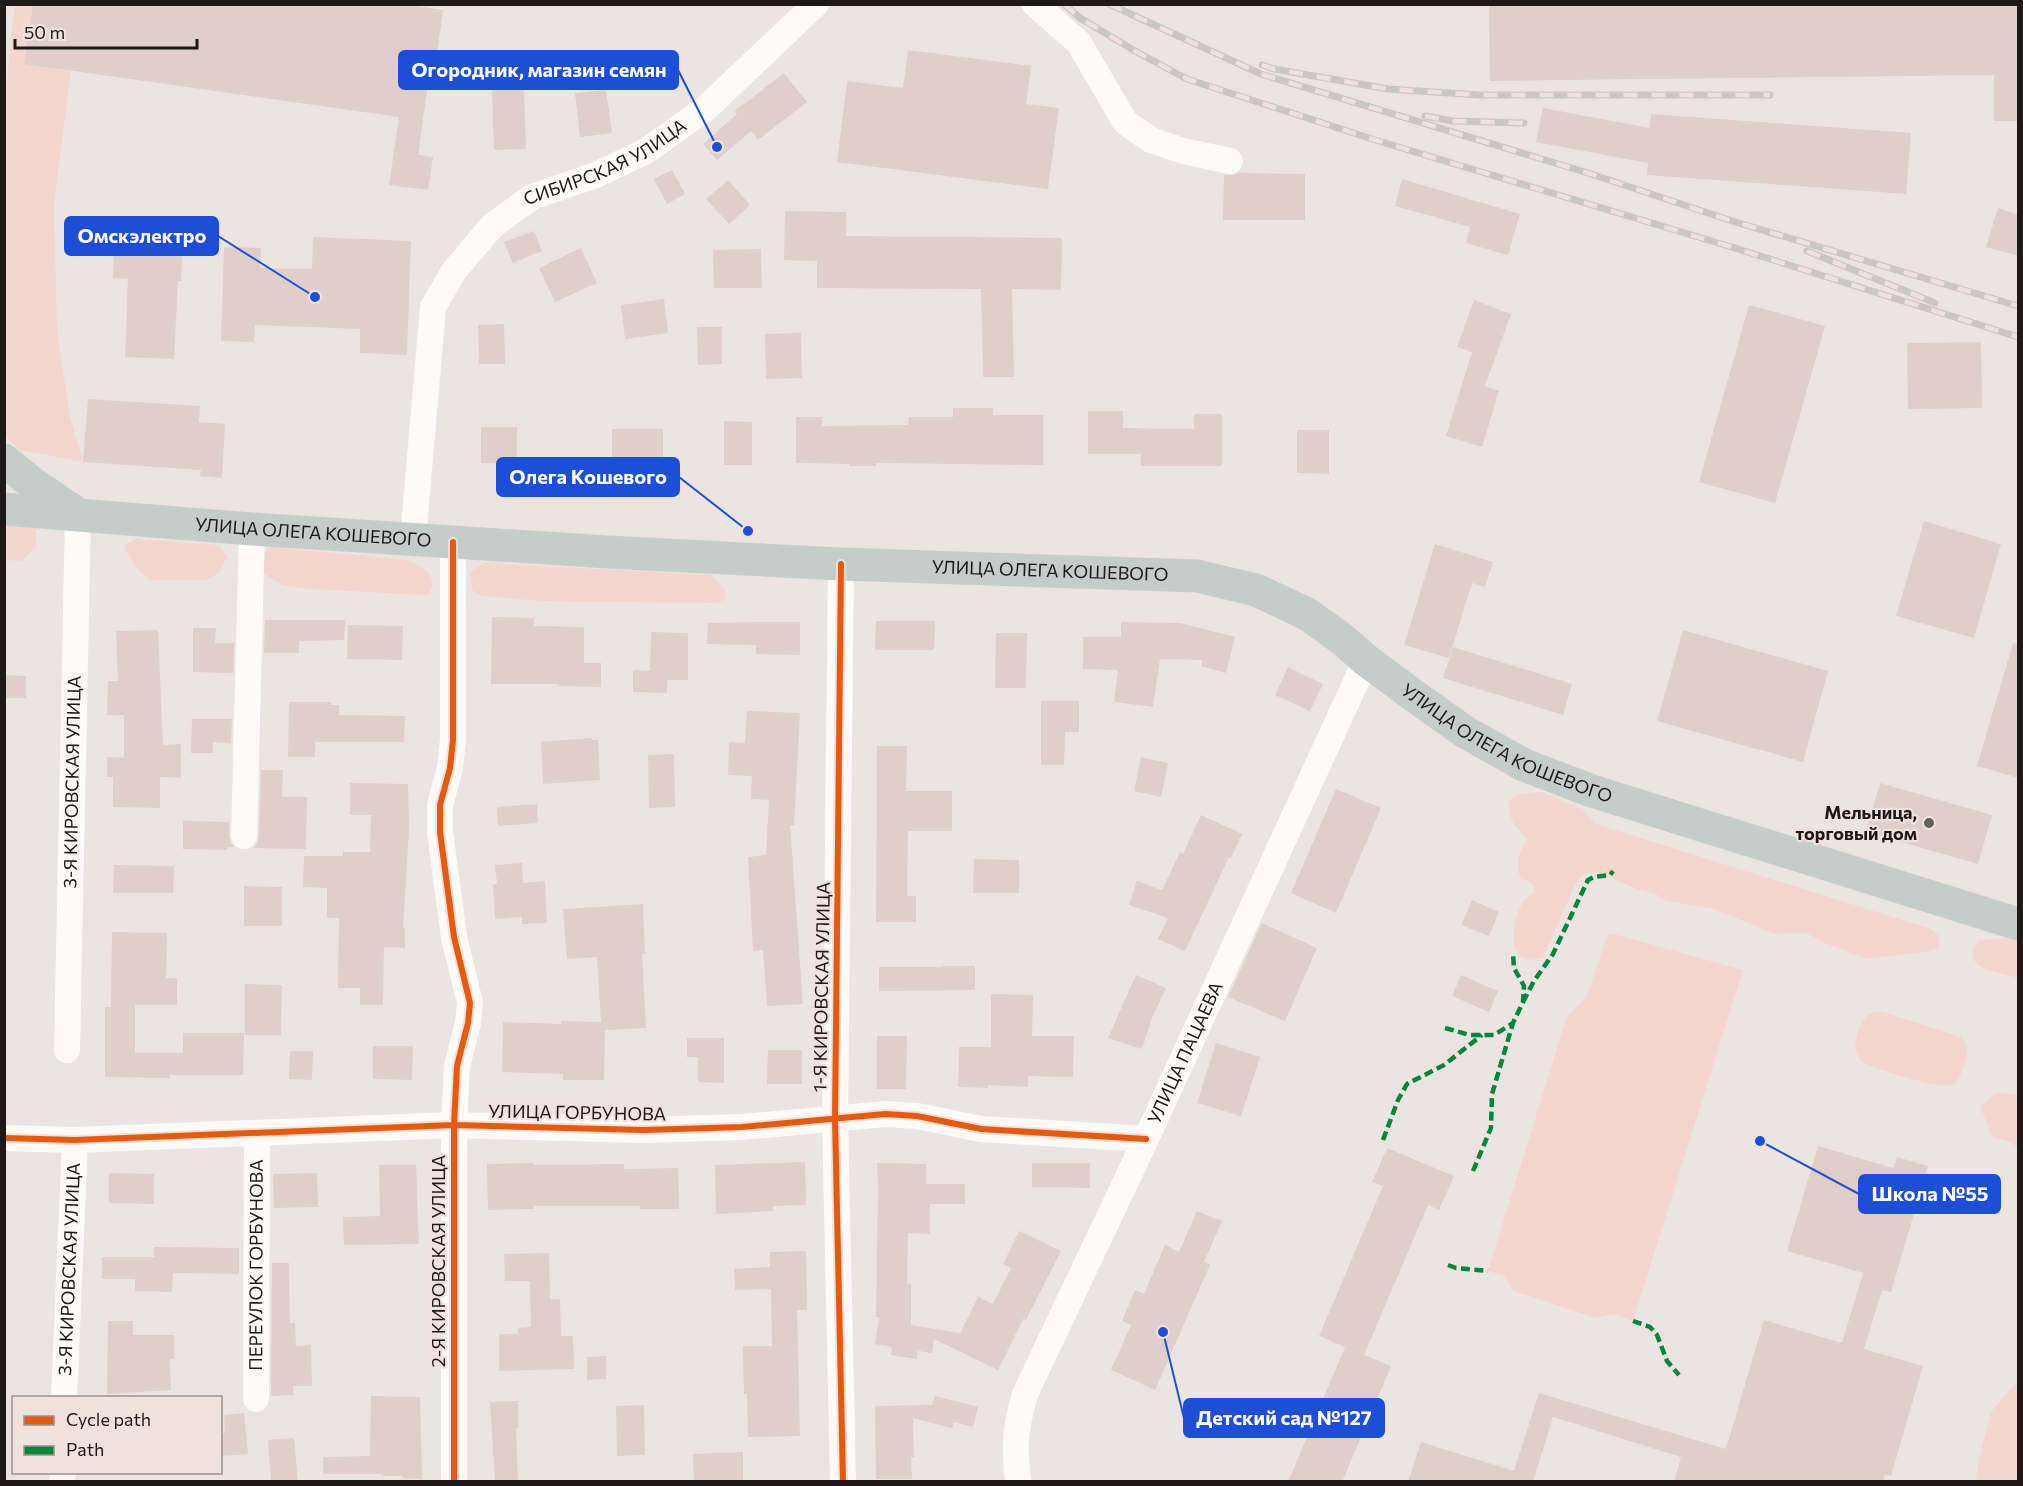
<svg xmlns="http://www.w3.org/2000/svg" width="2023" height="1486" font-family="Commissioner,sans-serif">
  <rect width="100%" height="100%" fill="#ece4e1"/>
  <!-- green -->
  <path fill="#f5d6ce" d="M15 5H33L24 64 71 71 54 203 57 331 70 417 83 462 20 450 5 436V92Z
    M5 526 36 528V548L21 561 5 560Z
    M135 539 219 545 227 557 219 573 205 580H150L135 567 124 546Z
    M270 547 410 560 430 574 433 586 428 595 308 589 280 584 260 571V558Z
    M484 563 711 575 725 589V600L715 603 542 601 481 596 472 590 470 573Z
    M1542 792 1581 809 1596 824 1931 929 1939 936V947L1930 951 1866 959 1825 943 1806 933 1775 934 1711 908 1666 901 1656 894 1636 889 1604 874 1593 872 1583 875 1576 883 1543 958C1536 959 1530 961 1524 958 1505 949 1515 909 1527 897 1530 895 1533 894 1536 892L1531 882 1521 879C1514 862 1519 855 1527 839 1514 824 1506 819 1511 798L1520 794Z
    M1614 934 1743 970 1633 1321 1614 1314 1595 1318 1514 1291 1504 1276 1488 1271 1567 1016 1587 996 1607 936Z
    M2010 938 2018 941V978C1998 972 1957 969 1979 940Z
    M1876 1012H1883L1961 1037C1968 1045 1968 1052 1965 1062 1962 1071 1960 1081 1951 1085 1940 1090 1874 1068 1861 1062L1855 1050C1856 1034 1860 1016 1876 1012Z
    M1997 1093 2018 1095V1149L2012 1143 1992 1136 1980 1106Z
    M2018 1380V1481H1976L1978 1463 1991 1412Z"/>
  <!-- building -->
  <path fill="#e0ceca" d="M33 4H404L443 10 436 62H431L418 155 433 157 428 190 389 185 399 117 24 64Z
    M1489 4H2019V121H1994V75L1490 81Z
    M908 50 1031 66 1026 104 1059 108 1048 189 837 162 847 81 903 88Z
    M784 73 807 102 758 140 751 131 717 160 703 144 737 114 735 111Z
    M524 88 526 149 494 150 492 90Z
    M606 90 612 133 580 137 575 93Z
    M1543 108 1650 128 1651 114 1911 133 1906 194 1647 175 1648 163 1536 142Z
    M672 170 685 194 667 204 654 179Z
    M1239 173 1305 174V220H1223L1224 175H1234Z
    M1402 179 1520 214 1508 255 1466 243 1470 227 1395 206Z
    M728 180 750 205 729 224 706 199Z
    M1998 208 2019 215V256L1986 247Z
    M785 211 846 212V236L1062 238 1061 290 1012 289 1014 377H983L981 289 817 288V261L784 260Z
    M115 229 183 233 181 281H178L174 359 125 357 128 279 113 278Z
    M534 231 542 251 513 263 504 242Z
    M313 237 411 241 407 355 360 353V329L255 325 254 342 221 341 224 247 261 248 260 268 312 269Z
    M581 248 597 283 555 302 539 268Z
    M761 249 762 288H714L713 250Z
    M664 299 668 333 625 339 621 305Z
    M1474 300 1511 314 1485 386 1499 391 1482 447 1446 436 1472 352 1457 347Z
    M1749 305 1825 326 1775 503 1699 482Z
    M504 324 505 364H479L478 325Z
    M697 327H722V364L698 365Z
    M801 333 802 378 766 379 765 334Z
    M1981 342 1982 408 1908 409 1907 343Z
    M88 399 200 406 199 422 225 424 222 478 200 476 201 470 83 462Z
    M953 408H993V415H1043V465L876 463V466H849V464L796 463V417H822V426L908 425 909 417H953Z
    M1088 411H1123V428L1194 429V414H1222V466H1141V454H1088Z
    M724 421 752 422V465H724Z
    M481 427H517V464L481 463Z
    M612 429H663V465L612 464Z
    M1297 430H1329V474L1297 473Z
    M1924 521 2001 544 1974 638 1896 616Z
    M1435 544 1493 562 1485 587 1472 583 1449 658 1404 645Z
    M492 617 534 618V626L584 627V663H601V687L559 686V684H491Z
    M265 620H345L344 640 299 641V653H264Z
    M876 621H935L934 650H875Z
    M756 622H800V655L756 654V645L707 644 708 623Z
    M1121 622 1180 623 1235 637 1226 673 1201 666 1202 660 1160 659 1153 707 1114 702 1118 670 1083 669V637H1121Z
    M348 625 403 626 402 660 347 659Z
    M193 628H216L215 643H234L233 673 193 672Z
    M158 630 163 745 181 744V778L160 777V808L113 807V777H107V757L124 758V715H107L108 681H118L116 631Z
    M1683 630 1828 671 1803 762 1657 721Z
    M651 632 688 633V680H667V693L633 692V670L650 671Z
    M996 633H1027L1026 688H995Z
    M2013 643 2019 644V778L1977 766Z
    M1453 647 1572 684 1563 715 1443 678Z
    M1288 667 1323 684 1310 711 1275 695Z
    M4 675 26 676V698H4Z
    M1041 701H1079V732H1065L1064 765H1041Z
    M289 702H331V705H339V715L405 716 404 742H315V757H288Z
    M747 711 800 713 794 825H790L803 1004 767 1006 763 950 753 951 748 857 766 855 769 800 751 799 752 776 728 775 729 742 745 743Z
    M192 719H232L231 743 213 742V753H191Z
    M592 738V740H598L600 780 543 784 541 742Z
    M877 746H907L906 791H952V831H908L907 896H916V922H876Z
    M674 754 675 807 649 808 648 755Z
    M1141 757 1168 763 1161 797 1134 791Z
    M261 770H283L282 797H307L306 849 253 848 257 843 259 836Z
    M350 783 408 784 409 829 403 928H405V948L384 947 383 1005H360V988H338L339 918H327V888L303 887 304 856H343V852H370L371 815H350Z
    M1880 783 1992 815 1978 864 1866 832Z
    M1336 789 1381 808 1336 913 1291 893Z
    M537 804 538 823 498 826 497 807Z
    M1201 815 1242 834 1231 858 1229 857 1185 951 1158 939 1168 918 1129 905 1137 881 1162 890 1180 852 1183 854Z
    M183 821 229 822V836L231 843 235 847H227V850L183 849Z
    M974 859 1019 860V893H973Z
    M522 863 523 883 545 881 547 923 522 924V917L495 919 493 885 497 884 495 865Z
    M114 865 174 866 173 893H113Z
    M244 886 282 887V926H244Z
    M1472 900 1499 912 1489 936 1461 925Z
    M643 904 645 954H642L646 1028 605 1030 604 1080H563V1074L502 1072 503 1022 561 1024V1021L601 1022 597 957 567 959 563 909Z
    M1262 923 1317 948 1285 1021 1228 997Z
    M112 932 167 933 166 978H177V1005H135V1053H183V1033H244L243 1075H170V1078L105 1077V1007H111Z
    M942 966H975V990L879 991V967H942Z
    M1136 975 1166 988 1152 1018 1142 1049 1108 1038Z
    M1461 975 1498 991 1489 1012 1452 996Z
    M245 984 282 985 281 1035H245Z
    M991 994 1033 995 1032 1036H1074L1073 1077 1028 1076V1087L988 1085V1088L958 1087 959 1047H991Z
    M877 1036H907L906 1089H877Z
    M687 1038H724V1083L698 1082V1057H687Z
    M1216 1043 1260 1057 1241 1116 1197 1103Z
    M373 1046H413L412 1080 373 1079Z
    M768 1050H802V1084H767Z
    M290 1051H313L312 1080 289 1079Z
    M1818 1146 1893 1168 1897 1157 1928 1166 1891 1292 1882 1290 1864 1349 1923 1366 1891 1476 1885 1474 1883 1482H1674L1681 1457 1553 1417 1533 1482H1408L1421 1442 1514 1471 1539 1393 1726 1449 1764 1320 1842 1343 1863 1273 1787 1251Z
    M1387 1148 1454 1176 1439 1210 1428 1205 1364 1355 1391 1366 1342 1482H1288L1345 1347 1319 1336 1383 1186 1372 1182Z
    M805 1162 806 1205 773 1206V1211L716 1214 715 1165Z
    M533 1163V1165L624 1164V1169L678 1168 679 1209H640V1206H534V1209L488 1210 487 1164Z
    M877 1163 926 1164V1184H965V1204H930V1234L908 1233 907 1284H911V1325L960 1333 978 1297 993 1304 1011 1268 1003 1264 1019 1231 1061 1251 1026 1320 1023 1319 998 1370 934 1339 932 1353 918 1351 917 1359 891 1355 892 1347 875 1344 879 1317H876L878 1190Z
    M1032 1163H1090V1188L1032 1187Z
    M379 1165H416L419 1244 344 1245 343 1217 380 1216Z
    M109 1173 154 1174V1204L109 1203Z
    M317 1173 318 1207 274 1208 273 1174Z
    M1197 1211 1222 1221 1204 1262 1210 1265 1155 1390 1111 1370 1131 1325 1122 1321 1135 1290 1144 1294 1165 1245 1179 1252Z
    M154 1247 239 1248V1274L173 1273 172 1292 135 1291V1279H102V1257H154Z
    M806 1251 807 1310H797L800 1436 748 1437 747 1394H744L743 1346H772L771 1289 735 1290 734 1269 770 1267V1252Z
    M549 1253 550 1299H560L561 1336H573L574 1369 499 1371V1334H518V1328L531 1327 530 1281H505L504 1254Z
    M272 1263H289L290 1323H295L296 1346 311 1345 312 1386H293L294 1395 271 1396Z
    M108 1321H133V1335H174V1359H170L171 1390 107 1394Z
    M606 1356V1379L587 1380V1357Z
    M371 1396 420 1397 422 1479 403 1478V1476H383V1474H323V1457L370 1456Z
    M935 1396 978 1407 973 1427 954 1422 952 1428 913 1418 914 1457H911L912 1479H876L875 1406 932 1405Z
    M518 1401V1428H516L518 1482H495L490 1402Z
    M644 1405 645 1455 617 1456 616 1406Z
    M244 1413 248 1454 222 1456 220 1433H225L224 1415Z
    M294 1438 298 1482H271L268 1440Z
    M743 1452V1482H694L693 1454Z"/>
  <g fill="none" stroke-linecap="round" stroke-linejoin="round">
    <!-- minor -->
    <g stroke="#fcfbfa" stroke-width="26">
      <path d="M1035 4 1079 43 1125 122 1151 140 1183 151 1230 161"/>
      <path id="s1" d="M413 539 433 307 454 271 492 226 532 197 596 175 646 151 705 109 816 4"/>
      <path d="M453 542V740L450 768 440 805V832L454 937 470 1003 468 1023 457 1066 454 1125V1482"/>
      <path d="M841 564 835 1119 843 1482"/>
      <path d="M244 836 252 529"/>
      <path id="s2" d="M67 1050 78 514"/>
      <path d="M4 1138 75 1140 454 1125 644 1130 742 1127 885 1114 917 1116 981 1129 1146 1139"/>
      <path id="s3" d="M64 1398 75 1140"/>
      <path id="s4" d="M256 1399 257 1133"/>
      <path d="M62 1482 63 1472"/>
      <path id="s5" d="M1018 1482C1014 1446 1015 1429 1025 1394L1146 1139 1366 660"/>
    </g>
    <!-- major -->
    <g stroke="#c5cdcb" stroke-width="33">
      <path d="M4 460 32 483 76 513"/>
      <path id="s6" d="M4 509 252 529 607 552 841 564 1197 576 1256 590 1307 614 1342 639 1366 660 1413 695 1465 732 1524 765 1592 791 2018 924"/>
    </g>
    <!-- rail casing -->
    <g stroke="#c9c7c6" stroke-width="7">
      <path id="rail" d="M1064 4 1080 18 1135 51 1187 79 1372 139 1738 249 2018 337
        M1109 4 1261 74 1588 173 1732 221 2018 306
        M1262 65 1274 69 1388 89 1479 95H1770
        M1425 116 1453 121 1524 123
        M1807 251 1935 303"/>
    </g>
    <!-- rail -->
    <use href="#rail" stroke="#f0e1dd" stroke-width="4.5" stroke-dasharray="14" stroke-linecap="butt"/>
    <!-- quiet -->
    <path stroke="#00873e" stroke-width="4.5" stroke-dasharray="9 4.5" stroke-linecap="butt" d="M1523 1002 1534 981 1553 954 1588 880 1594 877 1610 875 1613 871
      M1445 1028 1470 1035H1494L1513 1023 1523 1002 1524 986 1514 968 1513 953
      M1383 1140 1398 1100 1407 1084 1444 1065 1482 1035
      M1473 1171 1491 1128 1492 1094 1513 1023
      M1448 1265 1456 1268 1488 1271
      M1633 1321 1650 1327 1657 1335 1667 1361 1679 1375"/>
    <!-- cycleway casing -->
    <g stroke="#f0e1dd" stroke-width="10">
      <path id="cycleway" d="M453 542V740L450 768 440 805V832L454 937 470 1003 468 1023 457 1066 454 1125V1482
        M841 564 835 1119 843 1482
        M4 1138 75 1140 454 1125 644 1130 742 1127 885 1114 917 1116 981 1129 1146 1139"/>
    </g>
    <!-- cycleway -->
    <use href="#cycleway" stroke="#e8590c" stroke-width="6"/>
  </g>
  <!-- markers -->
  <circle fill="#66605e" stroke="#f0e1dd" stroke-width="2" cx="1929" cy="823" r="6"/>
  <g text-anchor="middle" stroke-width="4.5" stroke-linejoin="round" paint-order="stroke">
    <!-- street labels -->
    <g font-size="18" fill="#1e1918" stroke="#f0e1dd">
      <text dy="6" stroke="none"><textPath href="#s1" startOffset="464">СИБИРСКАЯ УЛИЦА</textPath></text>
      <text dy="6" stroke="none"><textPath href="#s6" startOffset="310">УЛИЦА ОЛЕГА КОШЕВОГО</textPath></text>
      <text dy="6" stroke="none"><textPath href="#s6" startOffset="1048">УЛИЦА ОЛЕГА КОШЕВОГО</textPath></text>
      <text dy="6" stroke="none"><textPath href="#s6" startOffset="1552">УЛИЦА ОЛЕГА КОШЕВОГО</textPath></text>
      <text dy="6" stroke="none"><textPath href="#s2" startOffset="268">3-Я КИРОВСКАЯ УЛИЦА</textPath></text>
      <text transform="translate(822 987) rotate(-89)" y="6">1-Я КИРОВСКАЯ УЛИЦА</text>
      <text dy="6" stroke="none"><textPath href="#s5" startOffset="466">УЛИЦА ПАЦАЕВА</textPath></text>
      <text transform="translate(577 1113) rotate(1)" y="6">УЛИЦА ГОРБУНОВА</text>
      <text transform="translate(439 1261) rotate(-90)" y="6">2-Я КИРОВСКАЯ УЛИЦА</text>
      <text dy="6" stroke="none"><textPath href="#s4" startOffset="134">ПЕРЕУЛОК ГОРБУНОВА</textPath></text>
      <text dy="6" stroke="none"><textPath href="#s3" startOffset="129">3-Я КИРОВСКАЯ УЛИЦА</textPath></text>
    </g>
    <!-- poi labels -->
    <g font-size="18" font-weight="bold" fill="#1e1918" stroke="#f0e1dd" text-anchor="end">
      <text x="1917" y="819">Мельница,<tspan x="1917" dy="21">торговый дом</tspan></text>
    </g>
  </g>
  <!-- callouts -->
  <path fill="none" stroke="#1d4ed8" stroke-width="2" d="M717 147L678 70M315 297L218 236M748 531L679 477M1760 1141L1859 1194M1163 1332L1184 1418"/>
  <g fill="#1d4ed8" stroke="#f0e1dd" stroke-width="2">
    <circle cx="717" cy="147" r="6"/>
    <circle cx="315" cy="297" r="6"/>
    <circle cx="748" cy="531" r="6"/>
    <circle cx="1760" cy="1141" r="6"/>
    <circle cx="1163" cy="1332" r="6"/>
  </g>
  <g fill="#1d4ed8" stroke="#1d4ed8" stroke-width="2">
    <rect x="399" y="51" width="279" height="38" rx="6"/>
    <rect x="65" y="217" width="153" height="38" rx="6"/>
    <rect x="497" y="458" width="182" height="38" rx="6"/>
    <rect x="1859" y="1175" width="141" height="38" rx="6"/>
    <rect x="1184" y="1399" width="200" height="38" rx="6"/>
  </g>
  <g font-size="20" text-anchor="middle" font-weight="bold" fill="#fff">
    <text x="539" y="77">Огородник, магазин семян</text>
    <text x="142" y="243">Омскэлектро</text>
    <text x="588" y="484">Олега Кошевого</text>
    <text x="1930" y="1201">Школа №55</text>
    <text x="1284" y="1425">Детский сад №127</text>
  </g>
  <!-- border -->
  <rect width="2023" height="1486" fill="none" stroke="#1e1918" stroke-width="12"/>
  <!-- legend -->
  <rect x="12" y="1396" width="210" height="78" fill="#f0e1dd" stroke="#9c918e" stroke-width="1.5"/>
  <rect x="24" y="1416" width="30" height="9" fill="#e8590c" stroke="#9c918e" stroke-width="1.5"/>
  <text x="66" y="1426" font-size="18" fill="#1e1918">Cycle path</text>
  <rect x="24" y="1446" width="30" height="9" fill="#00873e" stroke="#9c918e" stroke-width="1.5"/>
  <text x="66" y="1456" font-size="18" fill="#1e1918">Path</text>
  <!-- scale -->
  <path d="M15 39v9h182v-9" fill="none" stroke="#1e1918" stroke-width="3"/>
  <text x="24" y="39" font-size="18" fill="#1e1918" stroke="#f0e1dd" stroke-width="4.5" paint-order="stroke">50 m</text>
</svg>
